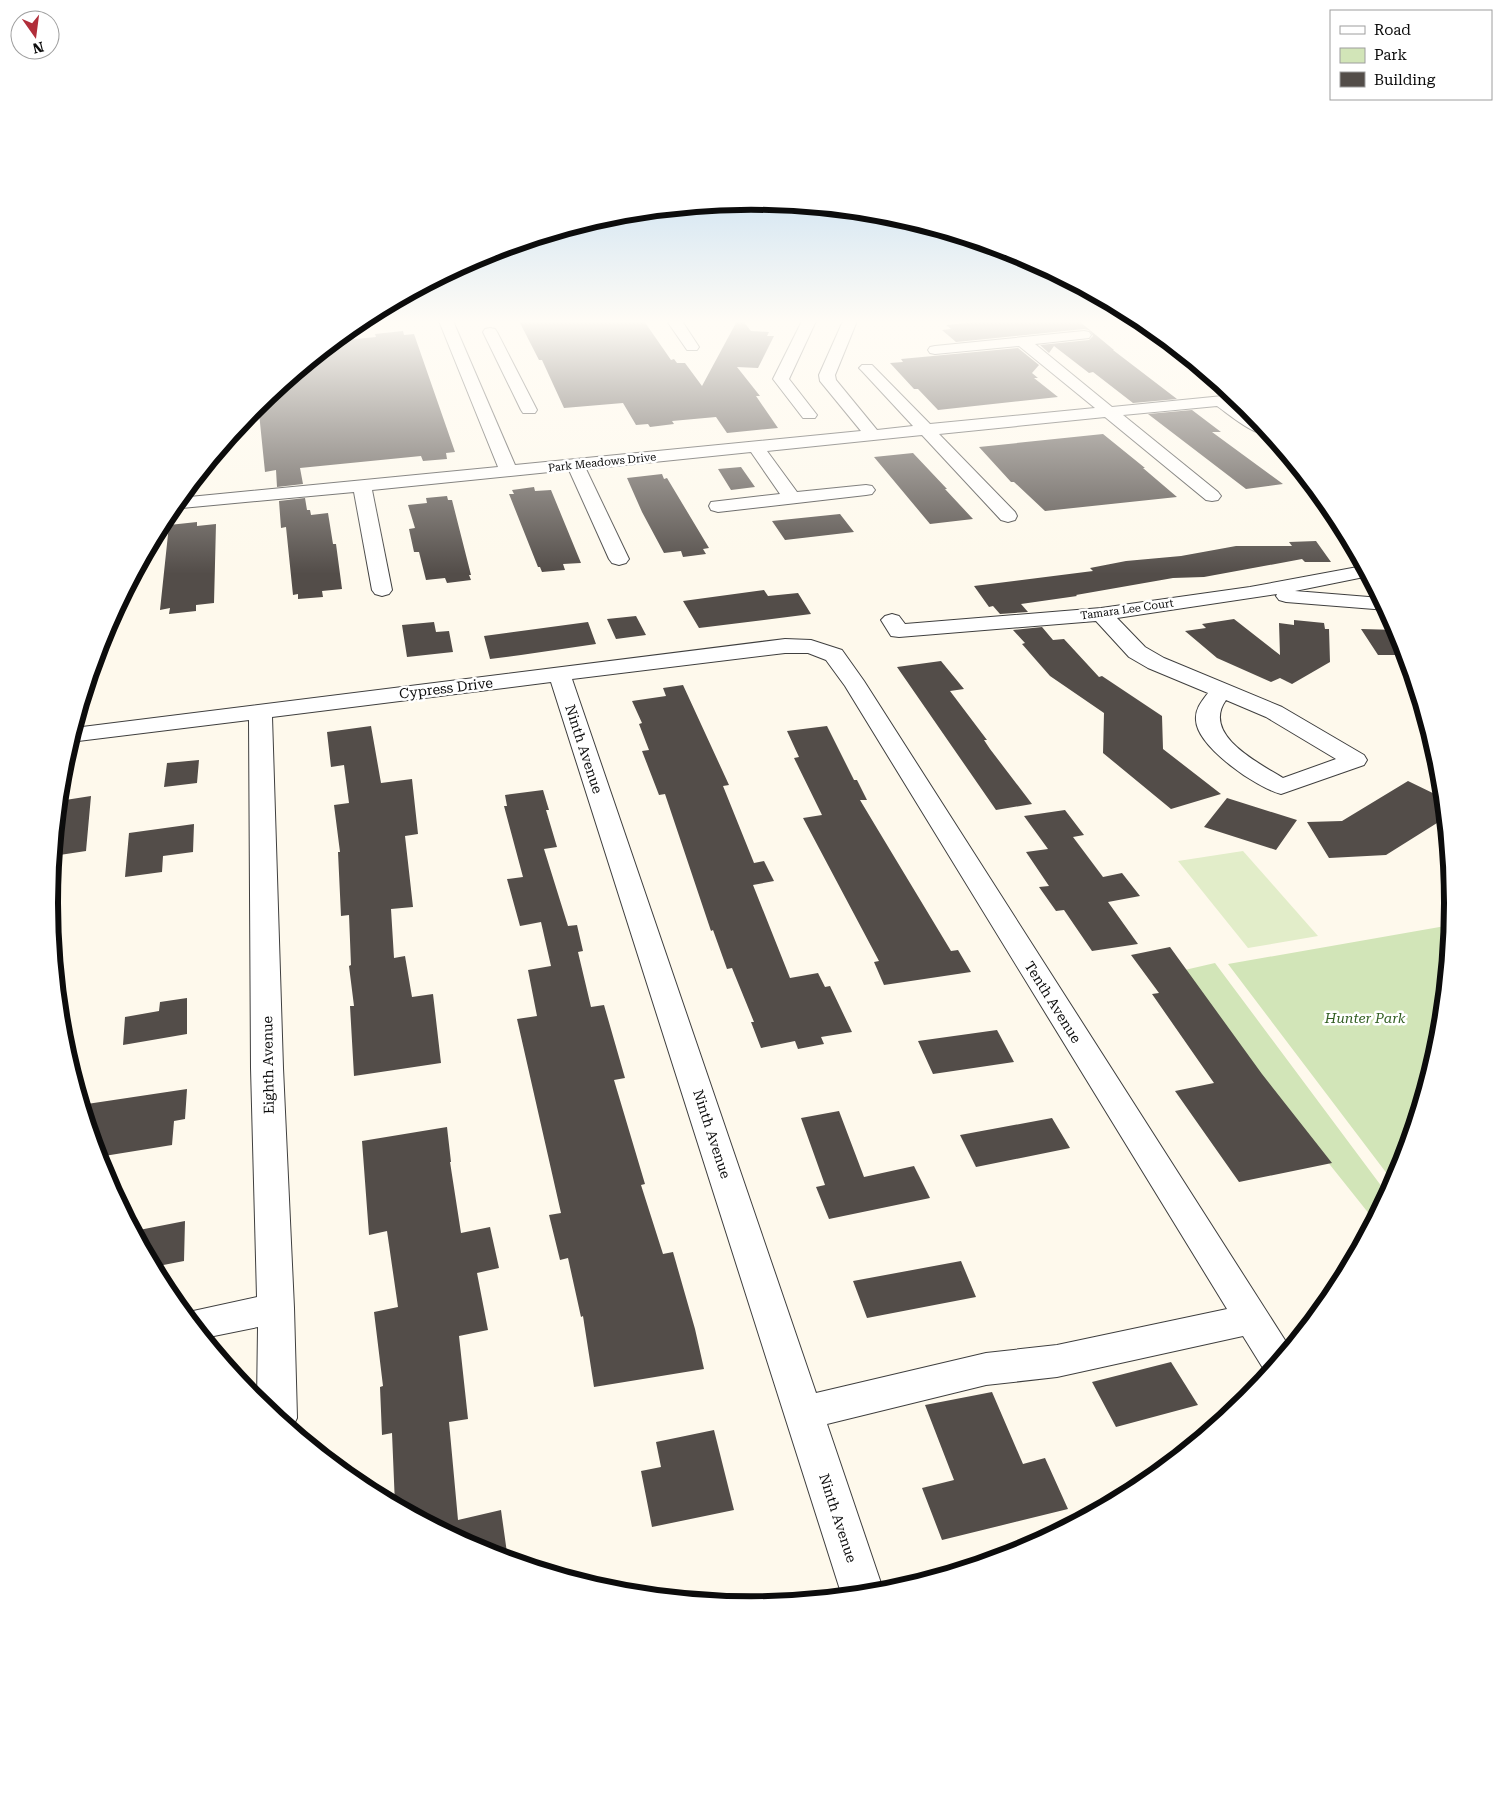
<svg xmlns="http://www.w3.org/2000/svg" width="1502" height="1806" font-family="'Roboto Serif',serif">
  <rect width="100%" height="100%" fill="#fef9ec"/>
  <!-- green -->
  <path fill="#d2e5b8" d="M1451 925 1440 1040 1400 1172 1394 1183 1228 964Z
    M1215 963 1388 1195 1374 1220 1176 972Z"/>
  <!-- pitch -->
  <path fill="#e2edc9" d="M1243 851 1318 936 1248 948 1178 861Z"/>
  <!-- building -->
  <path fill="#534d49" d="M519 321H644L671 360 674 359 677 363H685L702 386 737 321H743L751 331 769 332 767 336H774L758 368 737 367 760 396H756L778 428 727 433 716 417 672 421 674 424 650 427 648 424 636 425 623 403 564 408 542 360H539Z
    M986 321H1079L1114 350H1113L1177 399 1133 403 1093 372 1089 373 1054 346 1049 353 1040 345 1089 340 1093 336 1089 330 1084 329 956 342 942 330 951 329 946 325Z
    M403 331 404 335 414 334 455 452 446 453 447 459 423 461 421 456 300 468 303 484 277 487 276 470 265 472 258 403 335 341 376 337 375 334Z
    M1018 348 1039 365 1032 373 1038 378H1034L1058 397 938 410 918 389H914L890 363 903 362 901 359Z
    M1192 410 1221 432H1212L1283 484 1246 489 1148 414Z
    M1103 434 1145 468H1143L1177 497 1045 511 1014 482H1011L979 447Z
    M913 453 947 489H945L973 519 930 524 874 457Z
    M741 467 755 487 731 490 718 469Z
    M662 474 664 479 667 478 709 548 703 549 706 554 683 557 681 551 664 553 642 512 627 478Z
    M534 487 535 491 551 490 581 563 563 564 565 570 542 572 540 567H538L509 494H514L512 490Z
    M447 496 448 500H452L471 575H469L471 580 447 583 445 578 426 580 419 552H414L409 529 415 528 408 505 427 503 426 498Z
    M305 498 307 510H310L311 515 328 513 333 544H336L342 589 322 591 323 597 298 599V594L293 595 286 527 281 528 279 501Z
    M840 514 854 532 785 540 772 521Z
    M197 522V526L216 524 214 603 196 605V611L169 614 170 608 160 610 169 525Z
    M1316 541 1331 562H1305L1302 559 1204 577 1173 578 1076 595 1077 596 1021 604 1028 612 1000 614 993 606 989 607 974 586 1093 571 1090 568 1126 561 1181 556 1236 546H1292L1289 542Z
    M764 590 768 596 798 593 811 614 699 628 683 601Z
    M636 616 646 635 616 639 607 619Z
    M1234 619 1280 655 1279 623 1294 625V620L1324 623 1325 629H1329L1330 662 1292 684 1280 678 1271 682 1217 658 1185 631 1206 628 1202 624Z
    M434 622 436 632 449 631 453 652 407 657 402 625Z
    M588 622 596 644 521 655 490 659 484 636Z
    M1042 627 1053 640 1064 639 1099 677 1102 676 1162 716 1163 749 1221 794 1171 809 1103 753 1104 713 1050 676 1022 644 1025 643 1013 630Z
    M1361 629 1397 630 1406 655H1378Z
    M941 661 964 689 950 691 987 740H984L990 749 1032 804 996 810 897 667Z
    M683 685 729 785 723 786 754 863 764 861 774 881 753 885 790 978 818 973 825 987 830 986 852 1032 821 1037 824 1044 798 1049 795 1041 761 1048 751 1022H754L732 968 727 969 713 930 711 931 665 794 659 795 642 751 649 750 639 724 642 723 632 701 666 696 663 688Z
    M371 726 381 783 412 779 418 834 405 836 413 907 391 909 394 958 405 956 412 997 433 994 441 1063 354 1076 350 1006H354L349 966 351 965 349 915 341 916 338 852H340L334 805 349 803 344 765 331 767 327 732Z
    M827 726 854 780H857L867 800H860L878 830 951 951 958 950 971 972 884 985 874 962 879 961 803 818 822 815 794 758 799 757 787 731Z
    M199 760 197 783 164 787 167 763Z
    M1408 781 1443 798 1445 818 1386 855 1329 858 1307 822 1342 821Z
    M543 790 549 810H546L557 847 544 849 568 926 577 925 583 951 578 952 591 1007 604 1005 625 1078 614 1080 645 1184 641 1185 663 1254 673 1252 695 1329 704 1369 594 1387 583 1316 581 1317 568 1258 560 1260 549 1215 561 1213 517 1019 537 1016 528 970 551 966 541 922 520 926 507 879 523 877 504 806H507L505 795Z
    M91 796 86 851 53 856 59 801Z
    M1227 798 1297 820 1276 850 1204 827Z
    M1065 810 1084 835 1073 837 1103 877 1122 873 1140 896 1108 902 1138 944 1092 951 1064 910 1056 911 1039 887 1049 886 1026 852 1048 849 1024 816Z
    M194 824 193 852 163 856 162 872 125 877 129 833Z
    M1170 947 1262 1074 1332 1163 1239 1182 1175 1091 1214 1083 1152 994 1159 993 1131 955Z
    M187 998V1034L123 1045 125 1017 159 1011 160 1002Z
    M997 1030 1014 1062 933 1074 918 1041Z
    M187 1089 185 1119 174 1121 172 1145 98 1157 85 1116 87 1104Z
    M839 1111 864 1177 914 1166 930 1198 829 1219 816 1187 825 1185 801 1118Z
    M1052 1118 1070 1148 976 1167 960 1135Z
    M447 1127 451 1162H450L461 1233 490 1227 499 1268 477 1273 488 1330 459 1336 468 1419 449 1422 458 1520 501 1510 508 1560 482 1552 395 1505 392 1433 382 1435 380 1387 383 1386 374 1312 398 1307 387 1231 369 1235 362 1141Z
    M185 1221 184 1261 153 1267 134 1231Z
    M961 1261 976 1297 867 1318 853 1281Z
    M1171 1362 1198 1405 1116 1427 1092 1382Z
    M992 1392 1023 1464 1045 1458 1068 1509 942 1540 922 1488 954 1480 925 1405Z
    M714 1430 734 1510 652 1527 641 1471 661 1467 656 1442Z"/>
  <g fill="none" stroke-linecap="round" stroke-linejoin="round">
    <!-- minor casing -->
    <g stroke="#3f3f3f" stroke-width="2">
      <path id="minor" d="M439 321H453L515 465 861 431 820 381 819 375 843 321H857L835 375 836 380 877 430 913 426 862 371 859 368 862 365H872L930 424 1095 408 1019 346 935 354 930 353 928 350 930 347 935 346 1084 331 1089 332 1091 335 1089 338 1035 344 1112 407 1233 395 1243 403 1236 404 1258 419 1270 434C1255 437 1230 415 1217 406L1123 415 1218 492 1221 496 1218 500 1212 501 1206 500 1105 417 939 434 1015 512 1017 516 1015 520 1008 522 1001 520 922 435 767 451 797 492 866 485 872 486 875 490 872 494 866 495 718 512 711 510 709 506 711 502 780 494 751 452 586 469 629 559 626 563 619 565 612 563 609 559 569 470 372 490 392 590 389 594 382 596 375 594 372 590 354 492 171 509 179 498 498 467Z
        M667 321H682L699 347 697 350H687Z
        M802 321H816L789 379 817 415 815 418H803L773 379Z
        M490 328 495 329 497 332 537 410 535 413H523L521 410 483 332 485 329Z
        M1363 566 1369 576 1295 591 1381 598 1387 610 1286 602 1279 600 1276 596 1277 594 1117 618 1145 647 1164 658 1282 707 1364 755 1367 760 1364 765 1281 794C1257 788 1197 747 1196 720 1195 709 1202 701 1208 693L1148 668 1129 657 1096 621 899 637 891 636 881 620 885 616 892 614 899 616 905 624 1101 608 1250 587ZM1226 700 1266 717 1336 759 1283 778C1259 763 1201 735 1226 700Z
        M785 639 811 640 842 650 864 681 1290 1348 1268 1374 1266 1373 1243 1336 1057 1377 986 1385 827 1424 884 1592 842 1596 551 682 272 717 283 1068 294 1308 297 1418 291 1430 257 1402 258 1327 204 1338 184 1313 257 1297 251 1068 249 720 70 742 74 728ZM785 653H808L826 660 845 686 1227 1309 1057 1345 986 1353 816 1393 572 679Z"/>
    </g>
    <!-- minor -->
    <use href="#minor" fill="#fff" fill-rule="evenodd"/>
  </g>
  <!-- sky -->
  <linearGradient id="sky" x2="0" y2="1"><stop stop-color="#93c4ec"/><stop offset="0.56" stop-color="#fffcf6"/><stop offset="1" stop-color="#fffcf6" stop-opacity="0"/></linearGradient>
  <rect width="1502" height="574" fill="url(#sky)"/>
  <g text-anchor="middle" stroke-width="5" stroke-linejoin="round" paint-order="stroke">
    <!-- far-street labels -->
    <g font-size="11" fill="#0c0c0c" stroke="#fff">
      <text transform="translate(602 462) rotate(-6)" y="4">Park Meadows Drive</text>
      <text transform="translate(1127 609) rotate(-8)" y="4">Tamara Lee Court</text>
    </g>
    <!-- street labels -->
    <g font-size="14" fill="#0c0c0c" stroke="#fff">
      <text transform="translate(446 688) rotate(-7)" y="5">Cypress Drive</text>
      <text transform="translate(584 749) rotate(72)" y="5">Ninth Avenue</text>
      <text transform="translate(1053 1002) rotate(58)" y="5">Tenth Avenue</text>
      <text transform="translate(268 1065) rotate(-91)" y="5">Eighth Avenue</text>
      <text transform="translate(712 1134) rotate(72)" y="5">Ninth Avenue</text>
      <text transform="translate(838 1518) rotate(72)" y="5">Ninth Avenue</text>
    </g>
    <!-- park labels -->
    <g font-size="14" font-style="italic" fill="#315e21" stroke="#fff">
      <text x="1365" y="1023">Hunter Park</text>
    </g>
  </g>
  <!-- crop -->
  <path d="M0 0H1502V1806H0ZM58 903a693 693 0 1 1 1386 0a693 693 0 1 1-1386 0Z" fill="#fff" fill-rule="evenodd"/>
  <path fill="none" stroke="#0c0c0c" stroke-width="6" d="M58 903a693 693 0 1 1 1386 0a693 693 0 1 1-1386 0Z"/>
  <!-- legend -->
  <rect x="1330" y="10" width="162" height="90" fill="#ffffff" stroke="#9e9e9e"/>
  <rect x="1340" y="26" width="25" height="8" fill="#ffffff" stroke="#9e9e9e"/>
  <text x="1374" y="35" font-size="15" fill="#0c0c0c">Road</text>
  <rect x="1340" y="48" width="25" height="15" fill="#d2e5b8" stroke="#9e9e9e"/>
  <text x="1374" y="60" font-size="15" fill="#0c0c0c">Park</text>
  <rect x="1340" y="72" width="25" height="15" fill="#534d49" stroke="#9e9e9e"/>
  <text x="1374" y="85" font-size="15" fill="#0c0c0c">Building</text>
  <!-- north arrow -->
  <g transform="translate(35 35) rotate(166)"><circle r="24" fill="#ffffff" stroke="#9e9e9e"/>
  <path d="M0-4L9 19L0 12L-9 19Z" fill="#b12e3a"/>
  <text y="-8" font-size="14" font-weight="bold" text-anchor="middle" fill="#0c0c0c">N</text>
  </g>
</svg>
